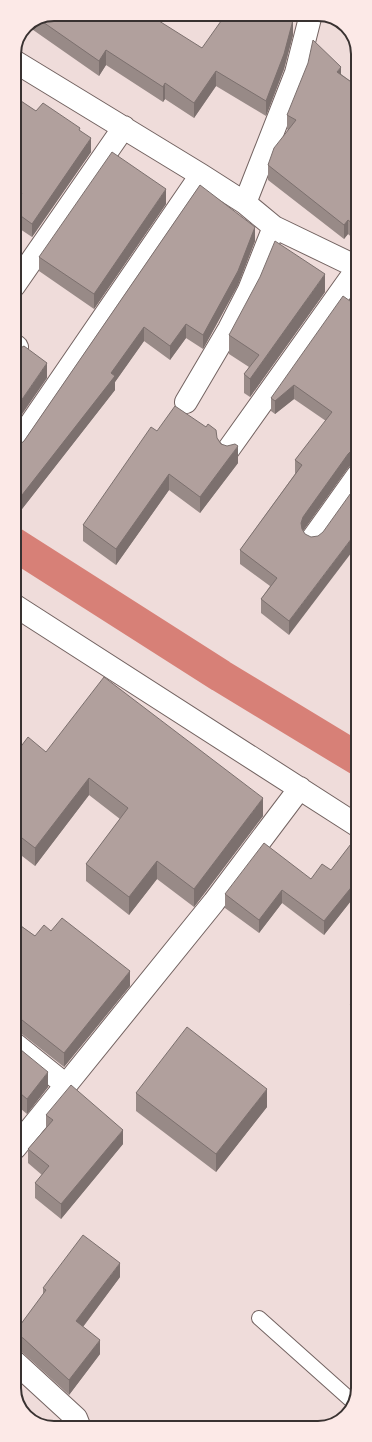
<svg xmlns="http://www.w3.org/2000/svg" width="372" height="1442" font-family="Manrope,sans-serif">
  <rect width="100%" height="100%" fill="#efdcda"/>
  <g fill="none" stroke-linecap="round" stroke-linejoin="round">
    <!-- canal -->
    <path stroke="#d78077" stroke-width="33" d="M14 544 221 676 358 759"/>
    <!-- lane casing -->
    <g stroke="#736361" stroke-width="16">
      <path id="lane" d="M259 1318 353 1402"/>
    </g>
    <!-- street casing -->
    <g stroke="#736361" stroke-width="24">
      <path id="street" d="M14 61 201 175 245 203 274 227 357 267
        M245 203 296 73 311 14
        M14 286 124 127
        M14 345 17 347 14 353
        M186 402 229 329 249 290 274 227
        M14 448 201 175
        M228 450 357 269
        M313 538 358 475
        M14 605 358 826
        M15 1044 66 1085
        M15 1148 214 902 300 788
        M15 1362 76 1418 80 1428"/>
    </g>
    <!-- lane -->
    <use href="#lane" stroke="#fff" stroke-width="14"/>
    <!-- street -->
    <use href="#street" stroke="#fff" stroke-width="22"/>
  </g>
  <!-- wall -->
  <path fill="#988a87" d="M54 14 202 48 293 35 284 69 266 116 216 86 194 118 165 99 163 102 106 65 99 76 26 25Z
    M327 16 346 26 351 35Z
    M341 74 357 86V242L348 234 344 239 268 180V165L288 130 287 129V115Z
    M14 98 36 111 80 131 91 152 32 237 14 225V205L16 203 14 201Z
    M200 185 255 241 238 285 203 349 186 338 170 360 144 341 115 382V390L22 509 14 503V446L19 445 24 441Z
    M166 204 94 309 39 271V257Z
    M325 292 250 397 244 393V374L249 367 229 354V335Z
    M357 306 358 463 352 464 348 468 303 531 289 635 261 613V599L270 586 240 564V550L295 474V460L326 421 294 399 275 414 271 411V398Z
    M157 431 217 438 238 463 200 513 169 490 116 565 83 541V525Z
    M19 749 46 752 263 816 194 907 157 879 129 915 86 881V864L120 819 89 795 35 866 22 856Z
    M358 842V892L324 935 282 903 259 933 225 908V894L311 879 331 870Z
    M14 921 35 936 51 931 130 986 64 1067 22 1034 17 1032H15Z
    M358 996V1029L350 1024V1005Z
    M15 1045 48 1087 27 1114 15 1104Z
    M136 1093 267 1107 216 1172 136 1111Z
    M46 1115 123 1144 61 1219 35 1198V1183L42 1175 28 1163V1149L46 1128Z
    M120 1277 83 1327 100 1354 69 1395 23 1353 18 1350H15V1332L43 1295V1288Z"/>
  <!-- shaded-wall -->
  <path fill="#7c706e" d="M293 20V35L284 69 266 116V101Z
    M106 50V65L99 76V61Z
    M341 67V81L337 72Z
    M216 71V86L194 118V103Z
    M165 83V99L163 102V87Z
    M91 138V152L32 237V224Z
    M166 189V204L94 309V294Z
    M348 220V234L344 239V225Z
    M255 227V241L238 285 203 349V335Z
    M325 274V292L250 397V379Z
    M186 324V338L170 360V346Z
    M144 327V341L115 382V390L22 509V495Z
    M47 363V378L14 426V411Z
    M294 385V399L275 414V401Z
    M238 446V463L200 513V497Z
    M352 450V464L348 468 303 531 301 536V523L303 517 348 454Z
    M169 474V490L116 565V549Z
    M358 530V544L289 635V621Z
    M89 778V795L35 866V848Z
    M263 798V816L194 907V889Z
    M22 838V856L14 866V848Z
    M157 861V879L129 915V897Z
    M358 879V892L324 935V921Z
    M282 890V903L259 933V920Z
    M130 971V986L64 1067V1053Z
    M48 1072V1087L27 1114V1099Z
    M267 1089V1107L216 1172V1154Z
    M123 1130V1144L61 1219V1204Z
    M16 1223V1237L15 1239V1224Z
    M120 1263V1277L76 1336V1321Z
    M100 1340V1354L69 1395V1380Z"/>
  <!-- building -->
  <path fill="#b1a09d" stroke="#7c706e" d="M54 14H148L202 48 226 14H286L293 20 284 54 266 101 216 71 194 103 165 83 163 87 106 50 99 61 40 20Z
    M313 40 341 67 337 72 357 86V227L348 220 344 225 268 165 274 148 296 120 287 115 308 63Z
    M15 97 36 111 43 103 80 128 79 130 91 138 32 224 14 211V205L22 193 14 188V98Z
    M112 152 166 189 94 294 39 257Z
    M200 185 255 227 238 271 203 335 186 324 170 346 144 327 111 373 115 376 22 495 14 489V446L19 445 24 441Z
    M275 241 325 274 250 379 244 374 259 355 229 335 260 277Z
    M343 296 357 306V449L352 450 348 454 303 517 301 523 302 529 305 534 311 537 318 536 323 532 358 483V530L289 621 261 599 277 578 240 550 302 465 295 460 332 412 294 385 275 401 271 398Z
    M24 346 47 363 14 411V351H15Z
    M175 406 206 427 208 424 216 430 217 438 221 444 227 446 235 444 238 446 200 497 169 474 116 549 83 525 151 427 157 431Z
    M104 677 263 798 194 889 157 861 129 897 86 864 128 808 89 778 35 848 22 838 14 848V745L19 749 28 737 46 752Z
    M354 840 358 842V879L324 921 282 890 259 920 225 894 264 843 311 879 322 864 331 870Z
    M62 918 130 971 64 1053 22 1020 17 1017H15L14 921 35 936 44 925 51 931Z
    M358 996V1011L350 1005Z
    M187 1027 267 1089 216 1154 136 1093Z
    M15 1045 48 1072 27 1099 15 1089Z
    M71 1085 123 1130 61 1204 35 1183 49 1166 28 1149 53 1120 46 1115Z
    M83 1235 120 1263 76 1321 100 1340 69 1380 23 1338 18 1336H15V1332L46 1290 43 1288Z"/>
  <!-- crop -->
  <path d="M0 0H372V1442H0ZM54 21H318A33 33 0 0 1 351 54V1388A33 33 0 0 1 318 1421H54A33 33 0 0 1 21 1388V54A33 33 0 0 1 54 21Z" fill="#fce9e7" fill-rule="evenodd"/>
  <path fill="none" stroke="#393231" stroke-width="2" d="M54 21H318A33 33 0 0 1 351 54V1388A33 33 0 0 1 318 1421H54A33 33 0 0 1 21 1388V54A33 33 0 0 1 54 21Z"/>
</svg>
